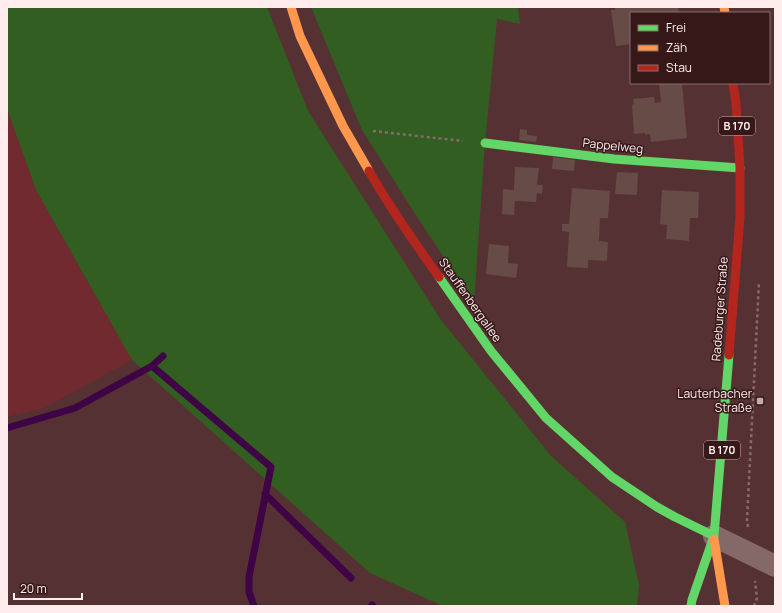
<svg xmlns="http://www.w3.org/2000/svg" width="782" height="613" font-family="Manrope,sans-serif">
  <rect width="100%" height="100%" fill="#563133"/>
  <!-- built -->
  <path fill="#712a2f" d="M7 109 36 190 132 360 44 408 7 417Z"/>
  <!-- green -->
  <path fill="#335e21" d="M7 7H267L308 111 441 320 551 456 625 522 639 585 637 606H443L370 573 132 360 36 190 7 109Z
    M311 7H518L520 24 497 19 485 143 474 303 417 217 362 130Z"/>
  <g fill="none" stroke-linecap="round" stroke-linejoin="round">
    <!-- stream -->
    <path stroke="#3e0446" stroke-width="7" d="M152 366 271 467 249 577V592L254 606
      M7 428 75 408 152 366 163 356
      M265 494 351 578
      M372 605 373 606"/>
  </g>
  <!-- building -->
  <path fill="#674b47" d="M615 7H678L679 13H631V44L616 46 611 10H615Z
    M659 83H682L687 138 651 142 650 134 645 135V133L634 134 632 105 634 104 633 99 654 97 655 103 661 102Z
    M520 129 527 130V135L537 136 536 142 519 140Z
    M553 157 575 160 574 171 552 169Z
    M515 167 539 168 537 185H543L542 194 537 193 536 202 515 201 514 215 502 214 503 189 514 190Z
    M617 172 638 173 637 195 615 194Z
    M572 188 610 191 608 218H600L599 241 608 242 607 261 588 260V268L567 267 569 232 562 231V224H569Z
    M662 190 699 192 698 218H690L689 241 666 239 667 225 660 224Z
    M489 244 509 246 508 263 518 264 516 278 486 274Z"/>
  <g fill="none" stroke-linecap="round" stroke-linejoin="round">
    <!-- path -->
    <path stroke="#856b6c" stroke-width="2.5" stroke-dasharray="3 3" stroke-linecap="butt" d="M373 131 463 141
      M748 527 747 520 759 282
      M754 606 757 598 755 581"/>
    <!-- street -->
    <path stroke="#856969" stroke-width="22" d="M714 536 775 566"/>
    <!-- fast -->
    <path stroke="#63d668" stroke-width="9" d="M485 143 614 159 740 168
      M439 277 491 351 546 418 612 477 657 507 675 517 714 536
      M691 606 692 600 714 536 729 355"/>
    <!-- slow -->
    <path stroke="#ff974d" stroke-width="9" d="M291 7 300 36 343 126 369 171
      M724 7 725 13
      M714 539 725 606"/>
    <!-- jam -->
    <path stroke="#b3261e" stroke-width="9" d="M369 171C390 208 414 242 439 277
      M729 355 740 217V168L736 104 733 83"/>
  </g>
  <!-- markers -->
  <rect fill="#c3abab" stroke="#371819" stroke-width="1.5" x="756" y="397" width="8" height="8" rx="2"/>
  <g text-anchor="middle" stroke-width="3" stroke-linejoin="round" paint-order="stroke">
    <!-- shield labels -->
    <g fill="#371819" stroke="#c2adad" stroke-width="1">
      <rect x="719" y="117" width="36" height="18" rx="3"/>
      <rect x="704" y="441" width="36" height="18" rx="3"/>
    </g>
    <g font-size="11" font-weight="bold" fill="#feedec">
      <text x="737" y="130">B 170</text>
      <text x="722" y="454">B 170</text>
    </g>
    <!-- street labels -->
    <g font-size="12" fill="#feedec" stroke="#371819">
      <text transform="translate(613 146) rotate(6)" y="4">Pappelweg</text>
      <text transform="translate(470 300) rotate(55)" y="4">Stauffenbergallee</text>
      <text transform="translate(720 309) rotate(-86)" y="4">Radeburger Straße</text>
    </g>
    <!-- poi labels -->
    <g font-size="12" fill="#feedec" stroke="#371819" text-anchor="end">
      <text x="752" y="398">Lauterbacher<tspan x="752" dy="14">Straße</tspan></text>
    </g>
  </g>
  <!-- border -->
  <rect width="782" height="613" fill="none" stroke="#feedec" stroke-width="16"/>
  <!-- legend -->
  <rect x="630" y="12" width="140" height="72" fill="#371819" stroke="#876d6d"/>
  <rect x="638" y="25" width="20" height="6" fill="#63d668" stroke="#876d6d"/>
  <text x="666" y="32" font-size="12" fill="#feedec">Frei</text>
  <rect x="638" y="45" width="20" height="6" fill="#ff974d" stroke="#876d6d"/>
  <text x="666" y="52" font-size="12" fill="#feedec">Zäh</text>
  <rect x="638" y="65" width="20" height="6" fill="#b3261e" stroke="#876d6d"/>
  <text x="666" y="72" font-size="12" fill="#feedec">Stau</text>
  <!-- scale -->
  <path d="M14 593v6h68v-6" fill="none" stroke="#feedec" stroke-width="2"/>
  <text x="20" y="593" font-size="12" fill="#feedec" stroke="#371819" stroke-width="3" paint-order="stroke">20 m</text>
</svg>
